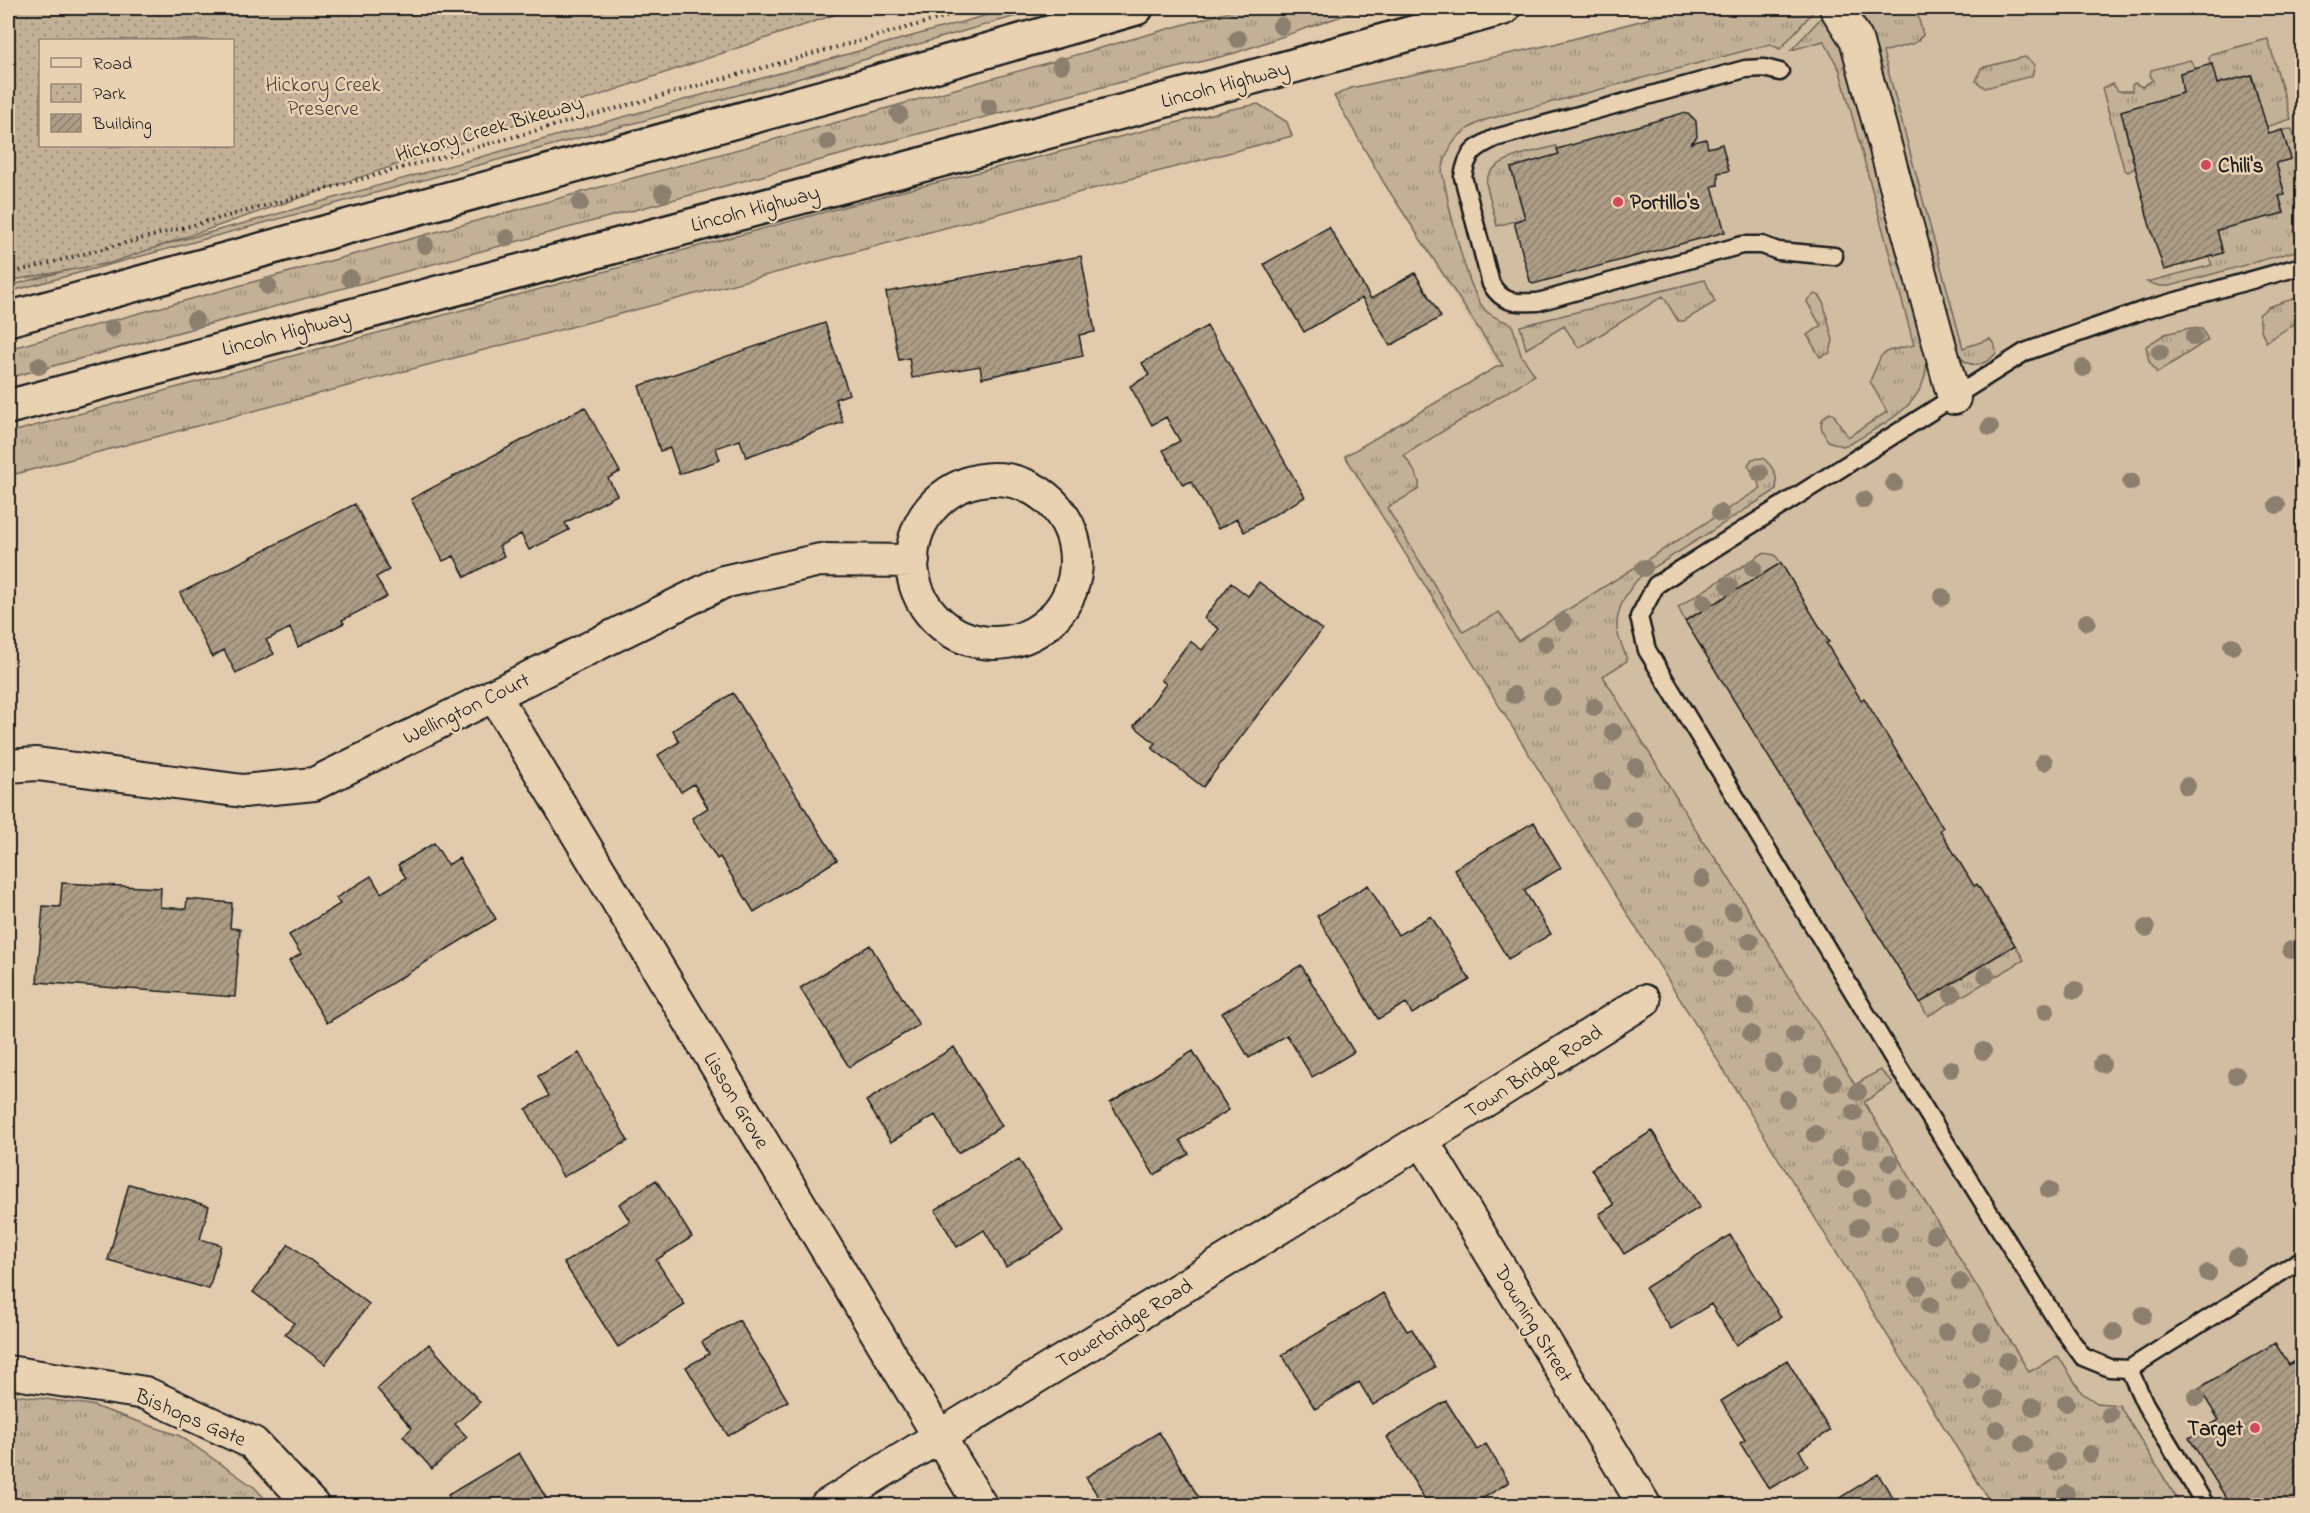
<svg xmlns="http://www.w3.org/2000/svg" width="2310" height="1513" font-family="'Indie Flower',sans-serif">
  <defs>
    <pattern id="grass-tufts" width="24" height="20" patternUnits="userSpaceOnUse" patternTransform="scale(1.5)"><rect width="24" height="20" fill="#c3b197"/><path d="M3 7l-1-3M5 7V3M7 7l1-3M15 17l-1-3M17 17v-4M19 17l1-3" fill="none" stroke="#9e8f7a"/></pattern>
    <pattern id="park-dots" width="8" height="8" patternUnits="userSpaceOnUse" patternTransform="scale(1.5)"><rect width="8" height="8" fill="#c3b197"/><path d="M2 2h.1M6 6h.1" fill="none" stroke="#9e8f7a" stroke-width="1.8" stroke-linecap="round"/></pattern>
    <pattern id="building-hatch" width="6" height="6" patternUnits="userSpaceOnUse" patternTransform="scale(1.5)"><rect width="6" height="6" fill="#ad9d86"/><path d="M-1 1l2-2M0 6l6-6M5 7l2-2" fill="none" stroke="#8c7f6d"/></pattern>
  </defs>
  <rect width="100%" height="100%" fill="#e1cbac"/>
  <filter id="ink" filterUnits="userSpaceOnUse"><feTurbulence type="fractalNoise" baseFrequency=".0167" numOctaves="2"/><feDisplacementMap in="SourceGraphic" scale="12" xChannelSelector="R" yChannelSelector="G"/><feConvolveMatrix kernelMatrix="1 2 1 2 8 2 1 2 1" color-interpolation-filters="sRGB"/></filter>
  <g filter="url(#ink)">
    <!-- built -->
    <path fill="#d1bda1" d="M1687 8H2302V1505H1992L1345 456 1498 366 1384 183 1348 121 1620 24Z"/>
    <!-- grass -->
    <path fill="url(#grass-tufts)" stroke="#70665a" stroke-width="1.5" d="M1012 8H1044L783 83 8 292V286L245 223Z
      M1242 8H1365L1235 53 918 134 8 378V349L838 122Z
      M1689 8H1811L1814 11 1780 49 1770 44 1485 120C1459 131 1448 143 1442 171 1447 199 1467 295 1487 312 1494 318 1504 321 1512 324L1521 355 1535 375 1404 455C1410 465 1421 477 1419 489L1387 508 1463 632 1499 612 1518 641 1761 488 1748 465 1752 459 1763 458C1774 468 1778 474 1776 490L1642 575C1627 590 1616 607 1617 629 1618 640 1625 650 1627 661L1603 676 1703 842 1722 867 1855 1085 1880 1070 1893 1083 1864 1102 2029 1372 2058 1356 2082 1393 2097 1403 2119 1405 2181 1505H1992L1345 456 1498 366H1503L1384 183 1334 96 1351 88 1554 44Z
      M1858 8H1916L1923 35 1915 43 1883 52 1963 348 1990 339 1995 346 1996 353C1986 366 1968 370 1958 354L1871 31Z
      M1822 17 1836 35 1845 55 1926 356C1931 403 1886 422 1852 443L1843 446 1828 441C1821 430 1816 420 1830 413L1834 415 1848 437 1887 412 1870 381 1881 356 1888 351 1914 345 1840 71 1824 41 1791 50Z
      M2268 39 2291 119 2266 127 2252 75 2217 84 2209 59 2211 54Z
      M2025 57 2035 65 2032 76 1985 88 1976 81 1981 68Z
      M2190 60 2196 69 2180 73 2183 93 2121 111 2135 168 2128 172 2124 169 2102 88 2113 84 2118 91H2132V85L2135 83 2142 87 2153 80 2150 75 2151 70Z
      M1258 104 1287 122 1292 136 8 476V433L891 194 1227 110Z
      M2292 129 2302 166V249L2170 286H2160L2147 282 2212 265 2209 257 2223 253 2217 230 2284 213 2279 196 2285 194 2276 163 2291 159 2282 130Z
      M1556 146 1559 154 1511 168 1525 218 1497 226 1486 183C1489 157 1535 152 1556 146Z
      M1705 280 1715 302 1684 321H1678L1663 296 1579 348 1564 326 1526 349 1520 326Z
      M1815 294 1820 296 1823 301 1833 340 1830 353 1820 357 1807 335 1821 326 1807 302 1808 299Z
      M2302 296V319L2266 342 2261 330 2259 315 2268 307Z
      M2190 328 2202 329 2208 340 2157 373 2149 361 2146 346 2165 334Z
      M1763 553 1775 555 1781 563 1685 621 1678 607Z
      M2015 945 2024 960 1928 1016 1920 1003Z
      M8 1394 91 1405 180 1436 254 1487 271 1505H8Z"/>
    <!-- park -->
    <path fill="url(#park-dots)" stroke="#70665a" stroke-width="1.5" fill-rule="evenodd" d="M8 8H854L110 263 8 281ZM40 40H232V146H40Z"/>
    <!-- building -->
    <path fill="url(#building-hatch)" stroke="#1c1c1c" stroke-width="1.5" d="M2212 64 2217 84 2251 75 2269 134 2282 130 2291 159 2276 163 2285 195 2279 196 2284 213 2217 230 2223 253 2164 270 2149 223 2121 111 2183 93 2180 73Z
      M1683 113 1690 115 1696 121 1697 137 1691 143 1706 139 1708 148 1722 144 1729 171 1718 173V185L1712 186 1725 232 1533 284 1530 281 1514 222 1525 218 1511 168 1559 154 1557 149Z
      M1329 227 1371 299 1415 273 1441 317 1390 346 1362 298 1304 332 1264 264Z
      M1081 256 1095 332 1079 335 1083 356 982 378 980 366 912 378 909 358 899 360 886 292Z
      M825 323 849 394 835 399 843 422 746 457 740 440 716 448 720 460 679 474 670 448 660 451 639 386Z
      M1207 326 1305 497 1244 532 1237 519 1218 529 1191 481 1183 485 1163 450 1180 441 1166 417 1152 425 1130 386 1149 375 1142 363Z
      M585 407 620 472 608 478 617 495 565 523 569 530 529 550 521 534 499 546 504 556 465 577 454 556 443 561 411 499Z
      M355 504 389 570 376 577 387 597 342 620 344 623 298 647 290 628 266 640 274 654 236 673 224 650 212 657 180 593Z
      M1781 563 1829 642 1826 643 1861 700 1864 698 1943 828 1940 830 1974 886 1977 884 2015 945 1920 1003 1685 621Z
      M1259 582 1322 630 1203 787 1152 748 1155 743 1134 726 1166 684 1161 680 1190 641 1202 650 1219 629 1204 618 1231 583 1248 596Z
      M733 693 837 860 754 912 720 857 717 859 692 818 708 808 694 784 681 792 658 755 679 742 673 730Z
      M1534 822 1561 868 1524 890 1551 934 1508 959 1454 869Z
      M434 843 448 865 459 858 496 919 327 1023 289 961 301 954 289 935 340 904 336 898 371 876 381 893 406 878 398 865Z
      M62 883 161 888 160 907 186 909 187 899 232 903 230 928 240 929 235 997 37 982 43 906 60 907Z
      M1368 885 1398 935 1431 916 1470 980 1412 1014 1406 1003 1378 1019 1317 916Z
      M870 945 919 1025 849 1067 800 988Z
      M1301 965 1354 1052 1312 1077 1287 1035 1249 1058 1222 1013Z
      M954 1047 1002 1126 958 1153 935 1115 891 1142 866 1101Z
      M1193 1051 1229 1110 1180 1140 1189 1154 1154 1175 1110 1103Z
      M579 1053 628 1141 563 1177 526 1109 549 1096 538 1076Z
      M1652 1131 1700 1207 1624 1254 1599 1214 1614 1205 1591 1169Z
      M1019 1159 1063 1232 1006 1267 984 1230 957 1247 935 1210Z
      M656 1180 692 1237 656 1260 685 1305 618 1347 564 1263 630 1221 619 1204Z
      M129 1184 209 1206 200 1239 221 1245 209 1289 108 1260Z
      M1730 1235 1781 1317 1736 1345 1711 1304 1671 1329 1645 1288Z
      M289 1244 369 1304 325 1364 285 1334 294 1323 253 1292Z
      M1383 1293 1407 1331 1412 1329 1435 1367 1373 1405 1359 1382 1315 1409 1282 1355Z
      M739 1320 788 1401 728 1436 686 1367 709 1354 702 1342Z
      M2275 1343 2289 1365 2302 1357V1506H2231L2189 1438 2219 1420 2199 1388Z
      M429 1344 480 1402 455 1424 467 1437 432 1469 403 1436 412 1428 377 1389Z
      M1787 1360 1830 1431 1799 1450 1808 1466 1769 1489 1740 1443 1745 1440 1721 1401Z
      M1446 1401 1477 1450 1486 1444 1509 1482 1471 1506H1429L1387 1437Z
      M1159 1432 1204 1506H1104L1086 1477Z
      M519 1453 551 1506H455L448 1495Z
      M1878 1474 1898 1506H1835L1833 1502Z"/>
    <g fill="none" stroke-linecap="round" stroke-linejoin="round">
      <!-- service casing -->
      <g stroke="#1c1c1c" stroke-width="21">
        <path id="service" d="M1780 72 1764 68 1745 69 1495 138C1474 148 1467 153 1463 177L1491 284C1503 304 1515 303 1538 302L1742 245H1762L1778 251 1834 256
          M2302 266 2144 310 2025 352 1656 585 1639 617 1647 650 1896 1063 2057 1321 2083 1357 2110 1368 2129 1369 2302 1259
          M2129 1369 2145 1404 2206 1506"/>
      </g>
      <!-- minor casing -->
      <g stroke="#1c1c1c" stroke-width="36">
        <path id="minor" d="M1836 8 1856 39 1954 398
          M912 561a82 82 0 1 1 164 0a82 82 0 1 1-164 0Z
          M494 695 981 1506
          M8 766 37 764 243 791 314 784 723 582 820 560 913 561
          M1422 1140 1645 1506
          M8 1372 145 1393 253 1443 313 1506
          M826 1506 1422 1140 1644 1001"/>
      </g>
      <!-- primary casing -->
      <g stroke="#1c1c1c" stroke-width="38">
        <path id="primary" d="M8 319 864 86 1136 8
          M8 407 1264 74 1503 8"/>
      </g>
      <!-- path -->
      <path stroke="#1c1c1c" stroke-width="4" stroke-dasharray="1.5 4.5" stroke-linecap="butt" d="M8 15 16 8
        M8 274 250 210 978 8"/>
      <!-- service -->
      <use href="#service" stroke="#e9d2b2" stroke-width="16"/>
      <!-- minor -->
      <use href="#minor" stroke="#e9d2b2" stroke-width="32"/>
      <!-- primary -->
      <use href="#primary" stroke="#e9d2b2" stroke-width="33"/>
    </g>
    <!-- trees -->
    <g fill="#8c7f6e">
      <circle cx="1281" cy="26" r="9"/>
      <circle cx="1238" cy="39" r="9"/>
      <circle cx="1061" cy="65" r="9"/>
      <circle cx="989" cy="107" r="9"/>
      <circle cx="899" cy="114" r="9"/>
      <circle cx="828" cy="142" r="9"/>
      <circle cx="663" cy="193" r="9"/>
      <circle cx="580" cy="203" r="9"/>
      <circle cx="507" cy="238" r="9"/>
      <circle cx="425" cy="245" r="9"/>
      <circle cx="350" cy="278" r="9"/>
      <circle cx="268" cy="286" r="9"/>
      <circle cx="195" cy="320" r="9"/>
      <circle cx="112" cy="328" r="9"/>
      <circle cx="2194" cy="337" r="9"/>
      <circle cx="2160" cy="352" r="9"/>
      <circle cx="39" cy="366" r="9"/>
      <circle cx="2083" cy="368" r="9"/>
      <circle cx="1990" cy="427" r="9"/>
      <circle cx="1760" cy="473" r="9"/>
      <circle cx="2131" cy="482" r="9"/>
      <circle cx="1894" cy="483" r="9"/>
      <circle cx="1864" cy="500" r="9"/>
      <circle cx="2277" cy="505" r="9"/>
      <circle cx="1720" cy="513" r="9"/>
      <circle cx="1644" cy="568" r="9"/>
      <circle cx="1753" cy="568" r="9"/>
      <circle cx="1729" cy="586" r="9"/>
      <circle cx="1942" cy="597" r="9"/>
      <circle cx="1704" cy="602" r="9"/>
      <circle cx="1563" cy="622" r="9"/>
      <circle cx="2087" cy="622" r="9"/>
      <circle cx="1545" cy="644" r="9"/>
      <circle cx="2232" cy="646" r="9"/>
      <circle cx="1514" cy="695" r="9"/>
      <circle cx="1552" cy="697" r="9"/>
      <circle cx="1594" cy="707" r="9"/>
      <circle cx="1613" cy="732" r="9"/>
      <circle cx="2044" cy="762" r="9"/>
      <circle cx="1636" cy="767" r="9"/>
      <circle cx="1602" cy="782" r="9"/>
      <circle cx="2187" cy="786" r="9"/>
      <circle cx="1634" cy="820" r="9"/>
      <circle cx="1702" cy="879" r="9"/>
      <circle cx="1733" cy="912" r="9"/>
      <circle cx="2146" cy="928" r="9"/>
      <circle cx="1695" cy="932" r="9"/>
      <circle cx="1750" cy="941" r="9"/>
      <circle cx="1705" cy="949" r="9"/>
      <circle cx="2291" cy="950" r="9"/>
      <circle cx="1723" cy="969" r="9"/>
      <circle cx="1986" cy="975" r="9"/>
      <circle cx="2075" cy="990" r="9"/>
      <circle cx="1952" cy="994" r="9"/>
      <circle cx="1746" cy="1006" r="9"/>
      <circle cx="2046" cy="1011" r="9"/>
      <circle cx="1751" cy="1034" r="9"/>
      <circle cx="1794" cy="1035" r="9"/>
      <circle cx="1983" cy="1051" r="9"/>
      <circle cx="1773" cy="1063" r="9"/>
      <circle cx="2102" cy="1064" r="9"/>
      <circle cx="1813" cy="1065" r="9"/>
      <circle cx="1951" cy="1069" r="9"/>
      <circle cx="2236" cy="1075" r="9"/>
      <circle cx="1833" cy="1083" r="9"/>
      <circle cx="1858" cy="1092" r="9"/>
      <circle cx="1787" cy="1099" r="9"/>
      <circle cx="1854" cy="1113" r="9"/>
      <circle cx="1815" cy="1134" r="9"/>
      <circle cx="1871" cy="1140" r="9"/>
      <circle cx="1840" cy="1158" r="9"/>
      <circle cx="1890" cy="1163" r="9"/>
      <circle cx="1846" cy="1179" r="9"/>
      <circle cx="1898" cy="1188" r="9"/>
      <circle cx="2049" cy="1190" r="9"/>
      <circle cx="1862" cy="1198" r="9"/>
      <circle cx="1859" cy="1227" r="9"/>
      <circle cx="1889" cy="1234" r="9"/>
      <circle cx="1934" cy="1235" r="9"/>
      <circle cx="2237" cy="1257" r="9"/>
      <circle cx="2208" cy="1273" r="9"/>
      <circle cx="1960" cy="1282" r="9"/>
      <circle cx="1918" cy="1286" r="9"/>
      <circle cx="1930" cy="1305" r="9"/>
      <circle cx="2143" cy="1315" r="9"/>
      <circle cx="1946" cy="1332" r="9"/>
      <circle cx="1982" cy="1332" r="9"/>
      <circle cx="2114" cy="1332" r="9"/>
      <circle cx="2007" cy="1361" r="9"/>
      <circle cx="1972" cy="1382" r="9"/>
      <circle cx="2196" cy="1397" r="9"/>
      <circle cx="1994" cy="1399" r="9"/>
      <circle cx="2066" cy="1403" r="9"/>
      <circle cx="2033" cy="1407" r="9"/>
      <circle cx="2110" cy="1415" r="9"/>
      <circle cx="1997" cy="1429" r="9"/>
      <circle cx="2024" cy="1444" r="9"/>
      <circle cx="2090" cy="1454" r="9"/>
      <circle cx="2056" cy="1462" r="9"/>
      <circle cx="2066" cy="1494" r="9"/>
    </g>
  </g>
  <!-- markers -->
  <g fill="#d1495b" stroke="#e9d2b2" stroke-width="2">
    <circle cx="2206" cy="165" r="6"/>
    <circle cx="1618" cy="202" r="6"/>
    <circle cx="2255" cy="1428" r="6"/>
  </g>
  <g text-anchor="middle" stroke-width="5" stroke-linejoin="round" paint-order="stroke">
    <!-- park labels -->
    <g font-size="21" fill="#46413b" stroke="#e9d2b2">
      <text x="323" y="91">Hickory Creek<tspan x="323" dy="24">Preserve</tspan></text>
    </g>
    <!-- street labels -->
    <g font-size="21" fill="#1c1c1c" stroke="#e9d2b2">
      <text transform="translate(1225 84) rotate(-15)" y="7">Lincoln Highway</text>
      <text transform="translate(489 128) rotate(-16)" y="7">Hickory Creek Bikeway</text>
      <text transform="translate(755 208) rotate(-15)" y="7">Lincoln Highway</text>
      <text transform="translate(286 332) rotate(-15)" y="7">Lincoln Highway</text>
      <text transform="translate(466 708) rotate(-26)" y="7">Wellington Court</text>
      <text transform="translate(1533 1071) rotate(-32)" y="7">Town Bridge Road</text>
      <text transform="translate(737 1100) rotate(59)" y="7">Lisson Grove</text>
      <text transform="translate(1124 1323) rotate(-31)" y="7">Towerbridge Road</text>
      <text transform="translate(1534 1323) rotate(59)" y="7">Downing Street</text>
      <text transform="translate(191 1417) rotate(23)" y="7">Bishops Gate</text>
    </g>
    <!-- poi labels -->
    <g font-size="21" font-weight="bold" fill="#1c1c1c" stroke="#e9d2b2" text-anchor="start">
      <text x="2218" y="172">Chili's</text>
      <text x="1630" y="209">Portillo's</text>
      <text x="2243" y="1435" text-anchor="end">Target</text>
    </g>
  </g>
  <!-- margin -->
  <rect width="2310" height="1513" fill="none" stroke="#e9d2b2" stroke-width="30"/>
  <rect x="15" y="15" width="2280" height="1483" fill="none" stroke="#1c1c1c" stroke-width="2" filter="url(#ink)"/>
  <!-- legend -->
  <rect x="39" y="39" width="195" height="108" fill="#e9d2b2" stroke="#978976" stroke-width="1.5"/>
  <rect x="51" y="58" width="30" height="9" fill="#e9d2b2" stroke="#978976" stroke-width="1.5"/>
  <text x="93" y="69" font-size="18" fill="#1c1c1c">Road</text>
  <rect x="51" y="84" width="30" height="18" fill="url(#park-dots)" stroke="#978976" stroke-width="1.5"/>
  <text x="93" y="99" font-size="18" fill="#1c1c1c">Park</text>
  <rect x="51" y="114" width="30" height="18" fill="url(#building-hatch)" stroke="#978976" stroke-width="1.5"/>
  <text x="93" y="129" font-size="18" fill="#1c1c1c">Building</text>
</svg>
